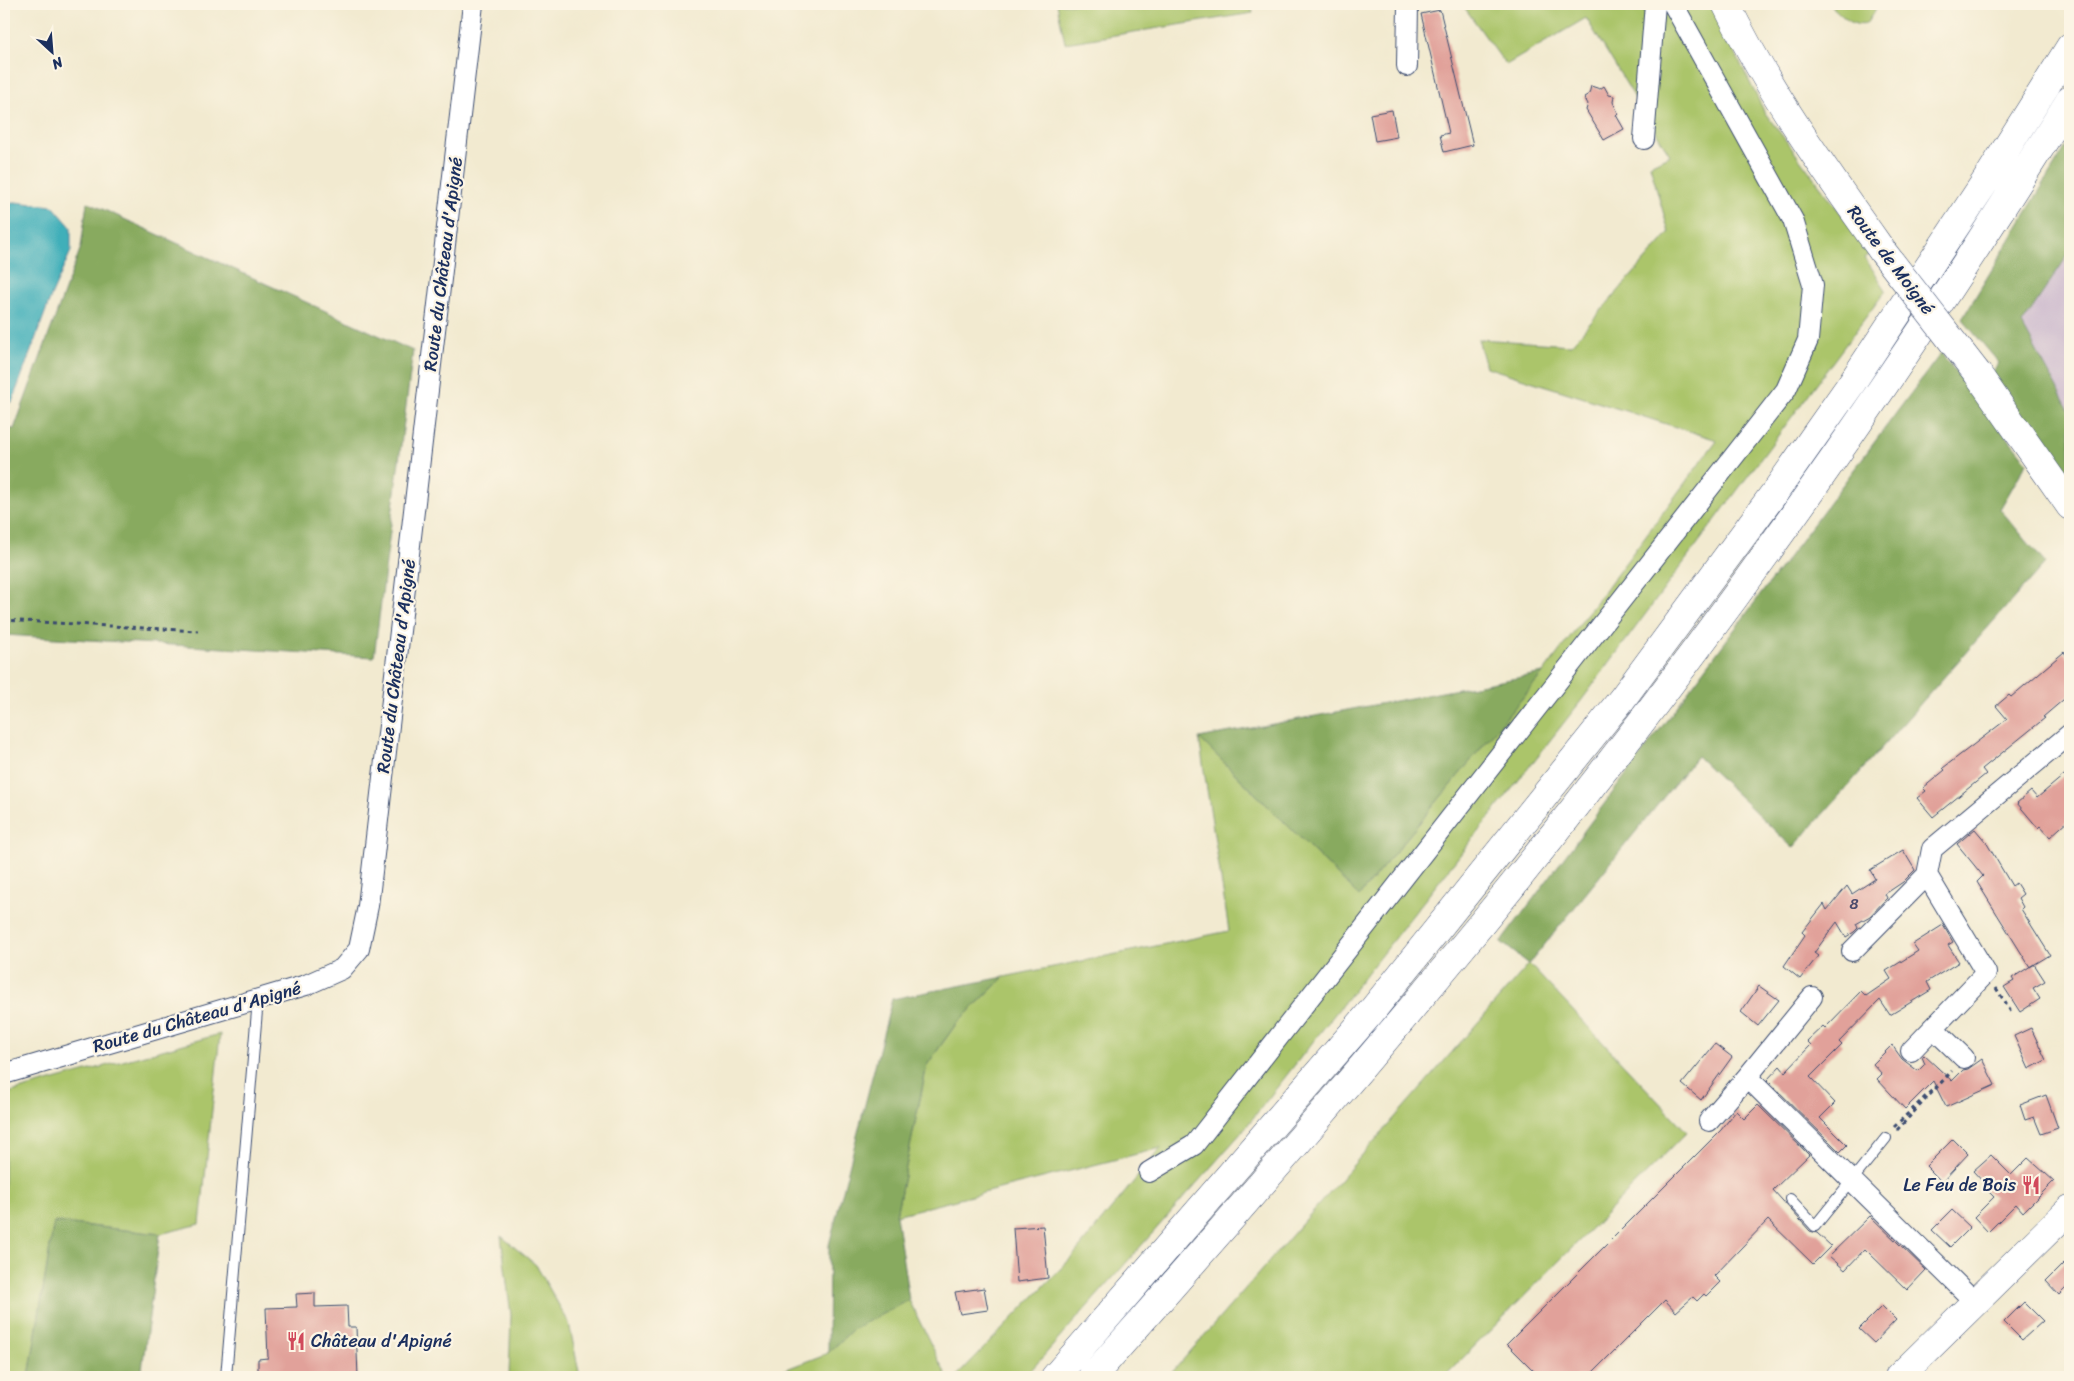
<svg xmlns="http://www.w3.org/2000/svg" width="2074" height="1381" font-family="Sriracha,sans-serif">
  <rect width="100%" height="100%" fill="#fcf5e5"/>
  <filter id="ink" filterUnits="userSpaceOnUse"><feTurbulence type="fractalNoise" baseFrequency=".02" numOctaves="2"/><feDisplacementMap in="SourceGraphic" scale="10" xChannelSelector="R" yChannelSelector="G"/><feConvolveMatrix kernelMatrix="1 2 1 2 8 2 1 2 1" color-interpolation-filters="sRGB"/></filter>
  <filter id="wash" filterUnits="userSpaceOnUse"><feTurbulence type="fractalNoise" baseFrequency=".0096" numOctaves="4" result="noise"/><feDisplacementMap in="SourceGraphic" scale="20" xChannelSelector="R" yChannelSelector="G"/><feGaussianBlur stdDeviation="1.12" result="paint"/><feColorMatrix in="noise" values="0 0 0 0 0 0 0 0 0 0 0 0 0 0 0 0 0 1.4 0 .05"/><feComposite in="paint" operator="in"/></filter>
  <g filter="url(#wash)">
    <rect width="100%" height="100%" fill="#f2ead0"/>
    <!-- industrial -->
    <path fill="#cfbdcf" d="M2070 252V412L2022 324Z"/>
    <!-- green -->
    <path fill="#abc56b" stroke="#637a64" d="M1057 4H1251L1253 13 1065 43Z
      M1462 4H1711L1765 113 1871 253 1865 258 1886 290 1581 701 1242 1132 1025 1377H956L1072 1257 1161 1148 896 1215 927 1065 956 1024 1004 977 1229 931 1199 738 1359 896 1543 673 1717 440 1486 367 1478 339 1571 345 1669 233 1650 165 1670 155 1586 18 1506 65Z
      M1829 4H1879L1866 24C1851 28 1840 13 1829 4Z
      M1529 964 1687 1132 1444 1377H1168Z
      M220 1034 200 1224 160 1234 54 1222 29 1377H4V1094Z
      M501 1236 536 1265 569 1323 580 1377H509L511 1315Z
      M909 1300 947 1377H766L828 1353 853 1329Z"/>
    <!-- forest -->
    <path fill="#88aa5f" stroke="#526c5e" d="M2070 140V252L2022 324 2070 412V487L1990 375 1999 363 1962 319Z
      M87 202 413 351 374 657 4 635V428L14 429 81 247Z
      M1941 353 2027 462 2000 509 2045 563 1793 848 1697 756 1529 964 1501 942Z
      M1543 673 1359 896 1199 738Z
      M1004 977 956 1024 927 1065 896 1215 909 1300 853 1329 828 1353 829 1245 892 999Z
      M54 1222 160 1234 141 1377H29Z"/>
    <!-- water -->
    <path fill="#3fafb9" stroke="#2d6f8c" d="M15 202 53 206 71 227V251L52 294 12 402 4 404V205Z"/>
    <g id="blocks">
      <!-- building -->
      <path fill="#e1a19a" d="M1440 10 1473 145 1444 152 1440 135 1449 133 1421 14Z
        M1591 86 1600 89 1604 86 1609 95 1614 96 1613 102 1618 113 1616 115 1624 129 1604 140 1586 110 1588 104 1584 97 1589 94Z
        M1392 110 1397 137 1375 141 1370 114Z
        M2064 652 2070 660V694L2043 717 2045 718 1982 769 1986 774 1933 817 1917 798 1926 791 1923 788 1945 770 1943 768 2007 719 1996 706 2009 695 2011 697Z
        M2070 770V819L2050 837 2040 826 2038 828 2017 803 2031 791 2037 798Z
        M1975 829 1986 842 2012 886 2016 883 2023 894 2018 898 2023 907 2021 909 2050 955 2030 967 1977 882 1983 876 1957 844Z
        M1903 850 1915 870 1903 882 1885 894 1887 898 1870 916 1856 924 1858 928 1854 932 1846 937 1837 922 1814 953 1818 956 1800 979 1784 966 1805 935 1802 932 1824 904 1827 910 1847 886 1852 894 1875 879 1870 870Z
        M1943 925 1953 942 1948 945 1959 962 1927 982 1931 990 1890 1015 1880 1000 1839 1042 1842 1045 1810 1077 1835 1103 1820 1118 1847 1145 1840 1152 1767 1080 1780 1066 1785 1072 1811 1045 1807 1041 1823 1026 1825 1028 1861 991 1866 996 1891 979 1886 971 1918 951 1913 944Z
        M2034 964 2045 981 2033 988 2040 999 2020 1012 2004 987 2014 981 2012 978Z
        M1759 986 1779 1000 1758 1026 1741 1012Z
        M2031 1028 2046 1060 2029 1069 2014 1036Z
        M1715 1044 1732 1057 1701 1100 1682 1084Z
        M1892 1045 1902 1059 1918 1071 1925 1064 1922 1057 1924 1055 1952 1081 1963 1070 1968 1069 1982 1059 1995 1085 1946 1107 1933 1081 1905 1109 1877 1079 1882 1074 1873 1064Z
        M2046 1095 2058 1128 2041 1134 2034 1117 2025 1120 2020 1105Z
        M1758 1105 1809 1155 1773 1190 1810 1231 1817 1233 1831 1246 1813 1264 1768 1220 1714 1276 1720 1282 1706 1296 1704 1294 1697 1301 1693 1297 1676 1312 1665 1300 1588 1377H1540L1507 1344 1721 1130 1736 1111 1744 1119Z
        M1953 1139 1968 1154 1942 1182 1926 1166Z
        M1991 1155 2011 1175 2028 1158 2054 1181 2023 1212 2016 1204 1988 1232 1974 1217 1994 1197 1984 1187 1986 1185 1973 1171Z
        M1952 1210 1970 1227 1950 1247 1932 1230Z
        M1870 1216 1926 1270 1907 1290 1865 1249 1845 1270 1829 1256Z
        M1043 1226 1048 1278 1017 1282 1013 1228Z
        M2070 1257V1284L2059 1295 2046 1281Z
        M984 1288 988 1310 960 1314 955 1292Z
        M315 1293V1307L347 1306 348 1327H356L358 1377H258V1359L268 1358 266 1308 297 1307 296 1294Z
        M2024 1302 2043 1321 2022 1340 2004 1322Z
        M1882 1306 1896 1320 1874 1343 1859 1329Z"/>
    </g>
  </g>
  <g filter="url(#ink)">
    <use href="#blocks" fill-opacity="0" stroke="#3b4b6f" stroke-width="1"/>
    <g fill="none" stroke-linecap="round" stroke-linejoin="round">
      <!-- lane casing -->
      <g stroke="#3b4b6f" stroke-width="12">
        <path id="lane" d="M1790 1199 1815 1226 1886 1138
          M226 1377 258 999"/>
      </g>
      <!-- street casing -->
      <g stroke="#3b4b6f" stroke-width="22">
        <path id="street" d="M1407 66 1408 4
          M1644 139 1655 4
          M1852 951 1927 875
          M1812 997 1747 1077 1976 1303
          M1933 1028 1964 1058
          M1911 1051 1986 973 1927 875 1932 849 2070 734
          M4 1074 306 985 342 969 359 949 368 906 473 4
          M1709 1121 1747 1077
          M1149 1172 1194 1145 1786 390 1808 340 1813 285 1793 220 1673 4"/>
      </g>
      <!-- secondary casing -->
      <g stroke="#3b4b6f" stroke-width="29">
        <path id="secondary" d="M1726 4C1769 92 1826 172 1883 252
          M1977 373 2070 506
          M1899 1377 2070 1209"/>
      </g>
      <!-- highway casing -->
      <g stroke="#3b4b6f" stroke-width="29">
        <path id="highway" d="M1055 1377 1371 1012 1622 699 1775 492 1851 384 1989 176 2070 47
          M1092 1377C1233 1217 1374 1057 1508 891 1712 640 1899 375 2070 100"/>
      </g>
      <!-- path -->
      <path stroke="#3b4b6f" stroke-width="3" stroke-dasharray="4 4" stroke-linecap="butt" d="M4 620 198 631
        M1996 988 2013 1015
        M1894 1127 1952 1071
        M1897 1130 1952 1071"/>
      <!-- lane -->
      <use href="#lane" stroke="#fff" stroke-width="10"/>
      <!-- street -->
      <use href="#street" stroke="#fff" stroke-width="20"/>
      <!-- secondary -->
      <use href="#secondary" stroke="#fff" stroke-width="28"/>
      <!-- highway -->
      <use href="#highway" stroke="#fff" stroke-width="28"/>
      <!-- secondary-bridge casing -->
      <g stroke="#3b4b6f" stroke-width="29" stroke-linecap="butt">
        <path id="secondary-bridge" d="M1883 252 1977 373"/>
      </g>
      <!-- secondary-bridge -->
      <use href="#secondary-bridge" stroke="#fff" stroke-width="28"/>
    </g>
  </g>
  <!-- icons -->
  <defs>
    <g id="restaurant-bare" transform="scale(1.5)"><path d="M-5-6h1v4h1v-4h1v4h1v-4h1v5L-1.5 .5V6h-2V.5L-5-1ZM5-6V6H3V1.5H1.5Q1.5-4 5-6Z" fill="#d1495b" stroke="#fcf5e5" stroke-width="2.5" paint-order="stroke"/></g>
  </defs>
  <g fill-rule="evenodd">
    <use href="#restaurant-bare" x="2031" y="1185"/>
    <use href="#restaurant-bare" x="296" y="1341"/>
  </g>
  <g text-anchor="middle" stroke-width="4.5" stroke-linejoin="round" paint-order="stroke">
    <!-- number labels -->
    <g font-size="15" fill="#4c4c6d">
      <text x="1854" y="909">8</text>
    </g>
    <!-- street labels -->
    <g font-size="18" fill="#1b2f5e" stroke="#fcf5e5">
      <text transform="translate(1891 260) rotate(53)" y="6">Route de Moigné</text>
      <text transform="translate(443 264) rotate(-83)" y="6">Route du Château d'Apigné</text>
      <text transform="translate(396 666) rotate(-83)" y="6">Route du Château d'Apigné</text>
      <text transform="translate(197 1017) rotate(-16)" y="6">Route du Château d'Apigné</text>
    </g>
    <!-- poi labels -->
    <g font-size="18" fill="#1b2f5e" stroke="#fcf5e5" text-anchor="end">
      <text x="2016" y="1191">Le Feu de Bois</text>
      <text x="311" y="1347" text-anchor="start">Château d'Apigné</text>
    </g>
  </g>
  <!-- margin -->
  <rect width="2074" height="1381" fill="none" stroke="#fcf5e5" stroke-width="20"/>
  <!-- north arrow -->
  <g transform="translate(52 52) rotate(154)" stroke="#fcf5e5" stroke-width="4" paint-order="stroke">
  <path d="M0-4L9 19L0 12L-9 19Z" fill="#1b2f5e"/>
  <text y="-8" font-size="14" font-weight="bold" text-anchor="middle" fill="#1b2f5e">N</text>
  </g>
</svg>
